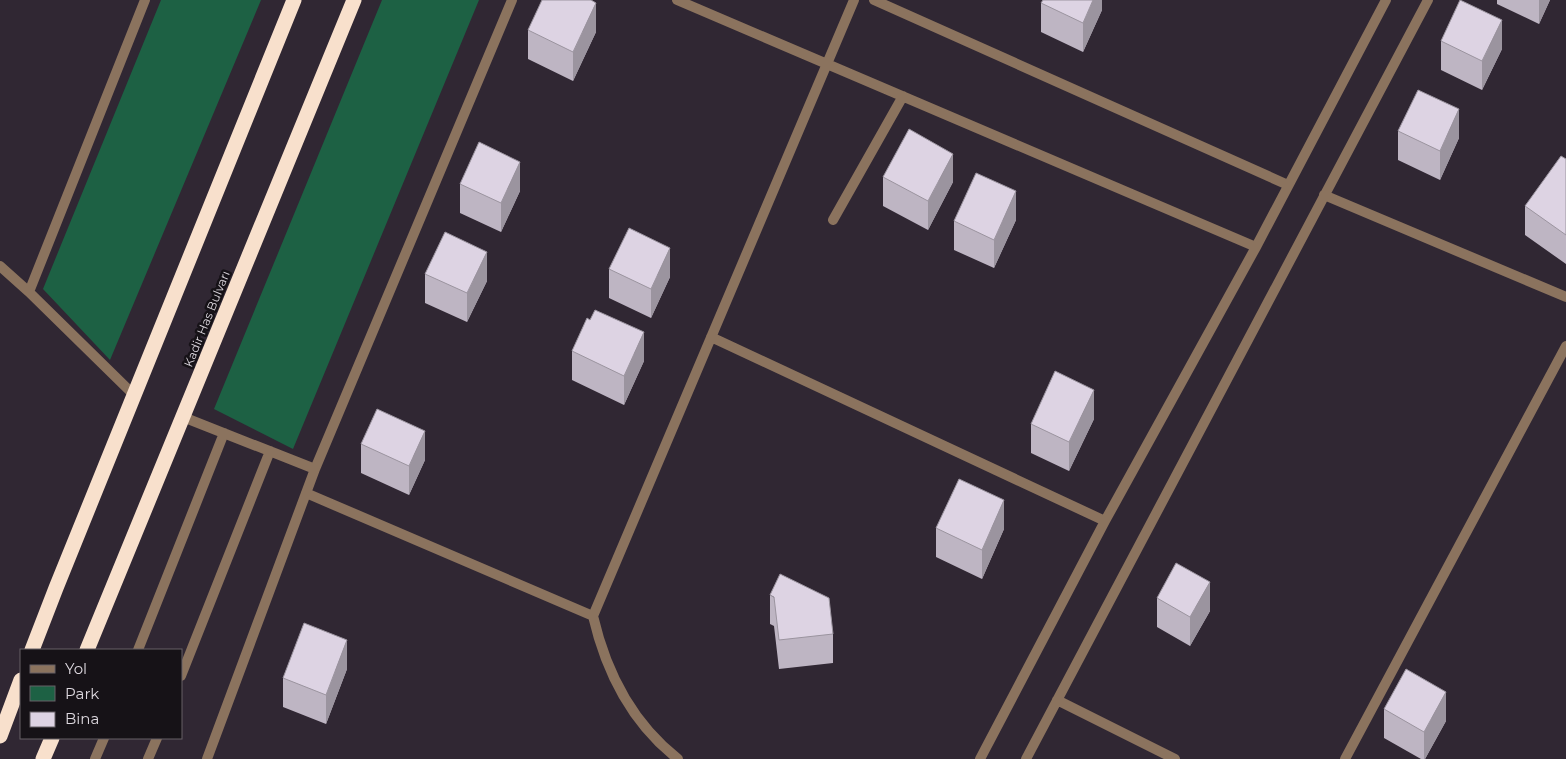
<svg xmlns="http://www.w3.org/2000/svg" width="1566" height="759" font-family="Montserrat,sans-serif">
  <rect width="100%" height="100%" fill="#302733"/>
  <!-- green -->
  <path fill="#1d6144" d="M161 0H261L110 360 43 289Z
    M382 0H479L293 449 214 409Z"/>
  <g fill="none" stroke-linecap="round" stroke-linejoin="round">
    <!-- street -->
    <path stroke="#8b735e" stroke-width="10" d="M677 0 1256 247
      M874 0 1288 185
      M1324 195 1566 297
      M833 220 903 96
      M0 266 29 292 134 395
      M29 292 145 0
      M711 337 1105 521
      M183 417 315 469
      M306 493 593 616C606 672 632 723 678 759
      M593 616 854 0
      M138 650 224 433
      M181 676 270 451
      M1057 700 1175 759
      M95 759 104 738
      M148 759 157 738
      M207 759 315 469 512 0
      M980 759 1105 521 1256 247 1386 0
      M1026 759 1428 0
      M1345 759 1566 346"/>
    <!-- highway -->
    <path stroke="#f8e0cc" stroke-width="15" d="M32 650 56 588 294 0
      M87 650 354 0
      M0 736 21 680
      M43 759 52 738"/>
  </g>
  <!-- wall -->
  <path fill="#beb5c3" d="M1102 0V10L1083 52 1041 32V3Z
    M1497 0H1550L1539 24 1497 4Z
    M528 30 596 32 573 81 528 59Z
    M1441 41 1502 49 1482 90 1441 70Z
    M1398 131 1459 138 1440 180 1398 160Z
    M1566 159V264L1525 235V206Z
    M883 177 953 182 928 230 883 206Z
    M460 184 520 191 501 232 460 213Z
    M1016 220 994 268 954 250V221Z
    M609 269 670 277 651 318 609 298Z
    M425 274 487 281 467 322 425 303Z
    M590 320 644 361 624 405 572 380V351Z
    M1094 419 1069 471 1031 453V424Z
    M361 444 425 460 409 495 361 473Z
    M936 528 1004 529 982 579 936 557Z
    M770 595 833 634V663L779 669 774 626 770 624Z
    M1157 598 1210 611 1190 646 1157 627Z
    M347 669 326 724 283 707V678Z
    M1384 709 1446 721 1425 759H1421L1384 738Z"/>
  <!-- shaded-wall -->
  <path fill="#9b949f" d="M1093 0H1102V10L1083 52V23Z
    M1539 0H1550L1539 24Z
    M596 3V32L573 81V52Z
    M1502 20V49L1482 90V61Z
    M1459 109V138L1440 180V151Z
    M953 154V182L928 230V201Z
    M520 162V191L501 232V203Z
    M1016 191V220L994 268V240Z
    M670 248V277L651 318V289Z
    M487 252V281L467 322V293Z
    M644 332V361L624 405V376Z
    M1094 390V419L1069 471V442Z
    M425 431V460L409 495V466Z
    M1004 500V529L982 579V550Z
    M1210 582V611L1190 646V617Z
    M347 640V669L326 724V695Z
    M1446 692V721L1425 759H1424V732Z"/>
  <!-- building -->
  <path fill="#ddd3e3" stroke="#9b949f" d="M542 0H591L596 3 573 52 528 30Z
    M1043 0H1093L1083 23 1041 3Z
    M1460 0 1502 20 1482 61 1441 41Z
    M1418 90 1459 109 1440 151 1398 131Z
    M909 129 953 154 928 201 883 177Z
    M479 142 520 162 501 203 460 184Z
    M1561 156 1566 159V235L1525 206Z
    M976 173 1016 191 994 240 954 221Z
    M629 228 670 248 651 289 609 269Z
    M445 232 487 252 467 293 425 274Z
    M595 310 644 332 624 376 572 351 587 318 590 320Z
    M1055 371 1094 390 1069 442 1031 424Z
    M377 409 425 431 409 466 361 444Z
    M959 479 1004 500 982 550 936 528Z
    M1176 563 1210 582 1190 617 1157 598Z
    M780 574 829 598 833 634 779 640 774 597 770 595Z
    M304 623 347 640 326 695 283 678Z
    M1406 669 1446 692 1424 732 1384 709Z"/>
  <g text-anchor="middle" stroke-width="5" stroke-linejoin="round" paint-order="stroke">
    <!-- street labels -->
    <g font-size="12" fill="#ddd8df" stroke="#161217">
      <text transform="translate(207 319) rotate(-68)" y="4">Kadir Has Bulvarı</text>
    </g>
  </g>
  <!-- legend -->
  <rect x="20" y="649" width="162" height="90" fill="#161217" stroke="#666167"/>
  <rect x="30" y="665" width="25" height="8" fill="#8b735e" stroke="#666167"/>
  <text x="65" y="674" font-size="15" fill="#ddd8df">Yol</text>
  <rect x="30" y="686" width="25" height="15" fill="#1d6144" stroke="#666167"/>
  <text x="65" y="699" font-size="15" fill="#ddd8df">Park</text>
  <rect x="30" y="712" width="25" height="15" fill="#ddd3e3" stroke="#666167"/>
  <text x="65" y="724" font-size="15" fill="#ddd8df">Bina</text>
</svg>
